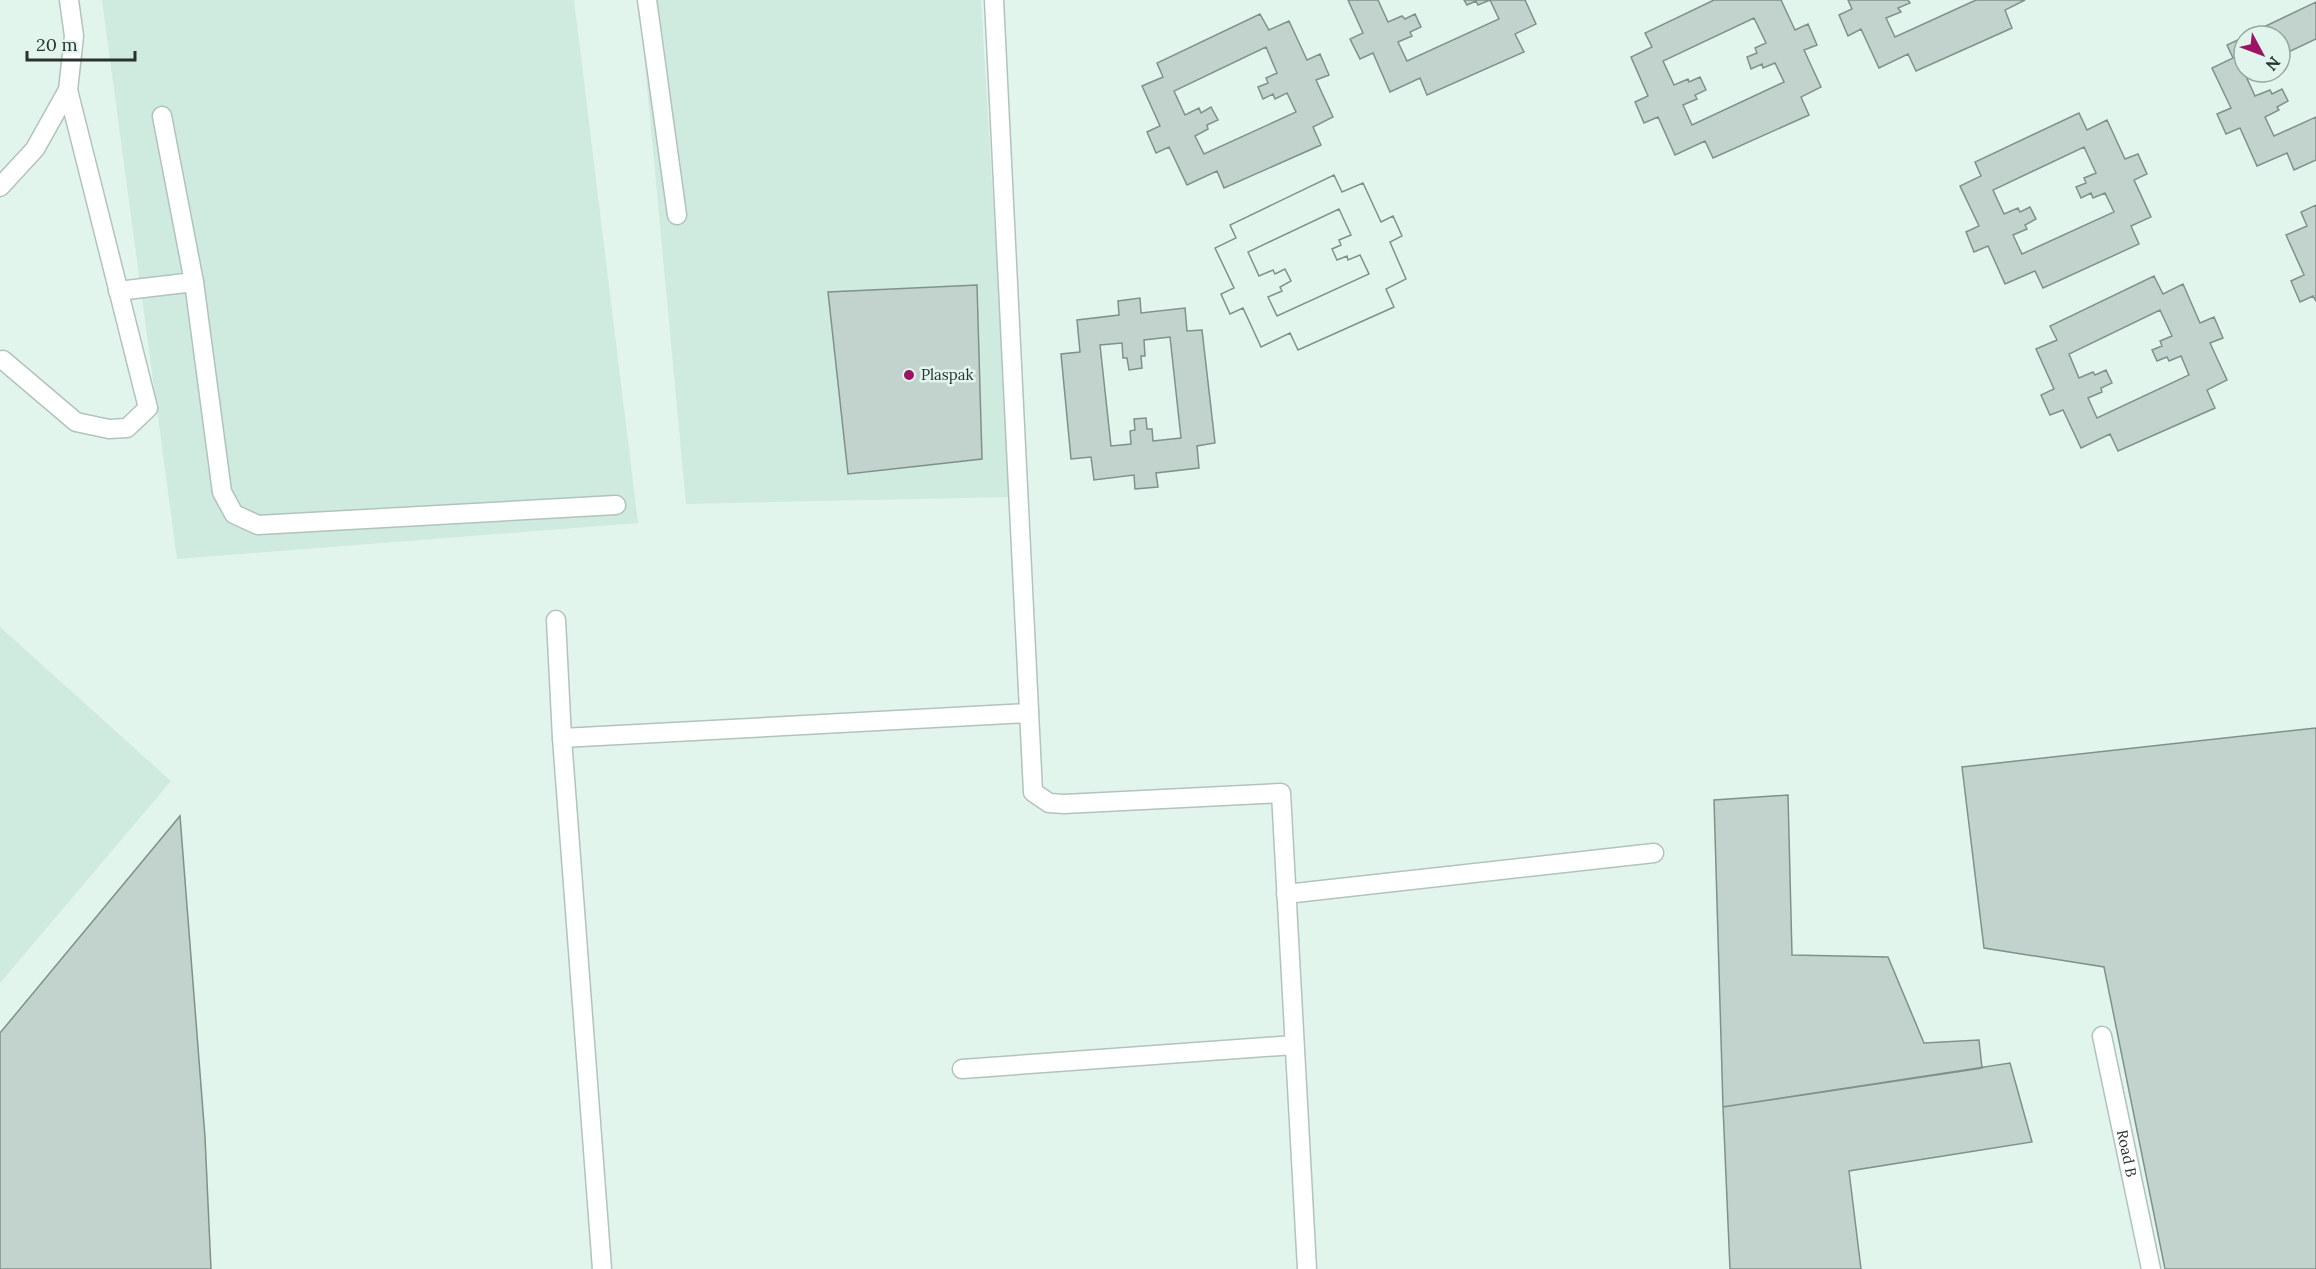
<svg xmlns="http://www.w3.org/2000/svg" width="2316" height="1269" font-family="Lora,serif">
  <rect width="100%" height="100%" fill="#e2f5ed"/>
  <!-- built -->
  <path fill="#cfeadf" d="M102 0H574L638 523 177 559Z
    M639 0H981L1011 497 686 504Z
    M0 627 171 781 0 983Z"/>
  <!-- building -->
  <path fill="#c1d3cc" stroke="#80918a" stroke-width="1.5" fill-rule="evenodd" d="M1348 0H1378L1388 22 1402 16 1405 19 1415 14 1421 27 1410 32 1412 36 1398 42 1407 61 1499 19 1490 0 1478 5 1476 1 1467 5 1464 0H1525L1536 24 1515 34 1524 52 1427 95 1420 78 1390 92 1373 53 1360 59 1350 39 1363 33Z
    M1714 0H1781L1795 30 1808 24 1817 45 1804 50 1821 87 1801 97 1809 115 1713 158 1705 141 1675 155 1658 117 1644 123 1635 102 1648 96 1631 57 1652 47 1645 33ZM1754 18 1766 43 1755 48 1757 53 1747 57 1751 69 1762 64 1763 68 1775 63 1784 82 1692 125 1683 105 1697 99 1695 95 1706 90 1700 77 1689 82 1688 79 1674 85 1663 61Z
    M1848 0H1908L1910 3 1898 8 1901 12 1886 18 1895 37 1976 0H2025L2005 10 2012 28 1916 71 1908 54 1879 68 1861 29 1848 36 1839 15 1852 9Z
    M2316 2V39L2280 56V36H2245Z
    M1260 14 1269 30 1289 21 1307 60 1320 54 1329 75 1316 80 1333 117 1313 127 1321 145 1224 188 1217 171 1187 185 1169 147 1156 153 1147 132 1160 126 1142 86 1163 77 1157 63ZM1266 47 1277 73 1266 78 1268 83 1258 87 1263 99 1273 94 1275 99 1287 93 1296 112 1204 154 1195 136 1208 129 1207 125 1218 120 1211 107 1201 113 1199 108 1185 115 1174 91Z
    M2244 37V72L2255 96 2270 90 2272 94 2282 89 2288 101 2277 107 2279 110 2265 117 2274 136 2316 117V160L2294 170 2287 153 2257 166 2240 128 2226 134 2217 114 2231 108 2212 68 2233 58 2227 45Z
    M2079 113 2087 130 2107 120 2125 159 2138 154 2147 174 2134 180 2151 217 2131 226 2139 244 2043 288 2035 271 2005 284 1988 246 1974 252 1966 232 1979 226 1960 186 1981 176 1975 162ZM2084 147 2096 173 2084 178 2086 183 2076 187 2081 198 2091 193 2093 198 2105 193 2114 212 2022 254 2013 235 2027 229 2025 225 2036 219 2030 207 2020 212 2018 208 2004 214 1993 190Z
    M1334 175 1342 192 1363 183 1381 222 1393 216 1402 236 1390 242 1406 279 1386 289 1394 307 1298 350 1290 333 1261 347 1243 308 1230 314 1221 294 1234 288 1215 248 1236 238 1230 225ZM1339 209 1351 235 1339 240 1341 245 1332 249 1337 260 1347 256 1348 260 1360 255 1369 274 1277 316 1268 297 1282 291 1280 287 1291 281 1285 269 1275 274 1273 270 1259 276 1248 252Z
    M1334 175 1342 192 1363 183 1381 222 1393 216 1402 236 1390 242 1406 279 1386 289 1394 307 1298 350 1290 333 1261 347 1243 308 1230 314 1221 294 1234 288 1215 248 1236 238 1230 225ZM1339 209 1351 235 1339 240 1341 245 1332 249 1337 260 1347 256 1348 260 1360 255 1369 274 1277 316 1268 297 1282 291 1280 287 1291 281 1285 269 1275 274 1273 270 1259 276 1248 252Z
    M2316 205V301L2313 296 2300 302 2291 281 2304 275 2286 235 2307 226 2301 212Z
    M2154 276 2163 294 2183 284 2200 323 2214 317 2223 338 2210 343 2227 380 2207 390 2215 408 2118 451 2110 434 2081 448 2063 410 2050 415 2041 395 2054 389 2036 349 2057 340 2050 326ZM2160 310 2172 336 2160 341 2162 346 2152 350 2157 361 2167 357 2169 361 2181 356 2189 375 2097 418 2088 398 2102 392 2101 388 2112 383 2106 370 2095 375 2093 372 2079 378 2069 354Z
    M977 285 982 459 848 474 828 292Z
    M1140 298 1141 313 1185 308 1187 331 1202 330 1215 443 1197 446 1199 468 1156 473 1158 487 1135 489 1134 475 1094 480 1091 457 1071 459 1061 354 1080 352 1077 320 1119 315 1118 301ZM1170 337 1181 438 1153 441 1152 429H1147L1146 418 1134 419 1135 430 1130 431 1131 444 1111 446 1100 345 1122 343 1123 358H1127L1129 370 1142 368 1141 356H1145L1144 340Z
    M2316 728V1269H2165L2104 967 1984 948 1962 767Z
    M1788 795 1792 955 1888 957 1924 1043 1979 1040 1982 1068 1723 1107 1714 800Z
    M180 816 205 1137 211 1269H0V1033Z
    M2010 1063 2032 1142 1849 1171 1861 1269H1730L1723 1107Z"/>
  <g fill="none" stroke-linecap="round" stroke-linejoin="round">
    <!-- service casing -->
    <g stroke="#b1c3bc" stroke-width="21">
      <g id="service">
        <path d="M647 0 677 215"/>
        <path d="M994 0 1033 792 1049 803 1064 804 1281 793 1307 1269"/>
        <path d="M0 187 35 149 68 90 74 36 69 0"/>
        <path d="M194 282 222 492 234 514 258 525 616 505"/>
        <path d="M118 291 194 282 162 116"/>
        <path d="M3 360 76 422 109 429 127 428 148 408 68 90"/>
        <path d="M556 620 562 738"/>
        <path d="M1286 894 1654 853"/>
        <path id="s1" d="M2102 1036 2151 1269"/>
        <path d="M962 1069 1294 1045"/>
        <path d="M602 1269 562 738 1029 713"/>
      </g>
    </g>
    <!-- service -->
    <use href="#service" stroke="#fff" stroke-width="18"/>
  </g>
  <!-- markers -->
  <circle fill="#9c1464" stroke="#e2f5ed" stroke-width="2" cx="909" cy="375" r="6"/>
  <g text-anchor="middle" stroke-width="5" stroke-linejoin="round" paint-order="stroke">
    <!-- poi labels -->
    <g font-size="15" fill="#2a312e" stroke="#e2f5ed" text-anchor="start">
      <text x="921" y="380">Plaspak</text>
    </g>
    <!-- street labels -->
    <g font-size="15" fill="#2a312e" stroke="#e2f5ed">
      <text dy="5" stroke="none"><textPath href="#s1" startOffset="120">Road B</textPath></text>
    </g>
  </g>
  <!-- north arrow -->
  <g transform="translate(2262 54) rotate(131)"><circle r="28" fill="#e2f5ed" stroke="#98a7a1" stroke-width="1.5"/>
  <path d="M0-4.5L10 22L0 15L-10 22Z" fill="#9c1464"/>
  <text y="-9" font-size="16" font-weight="bold" text-anchor="middle" fill="#2a312e">N</text>
  </g>
  <!-- scale -->
  <path d="M27 51v9h108v-9" fill="none" stroke="#2a312e" stroke-width="3"/>
  <text x="36" y="51" font-size="18" fill="#2a312e" stroke="#e2f5ed" stroke-width="4.5" paint-order="stroke">20 m</text>
</svg>
